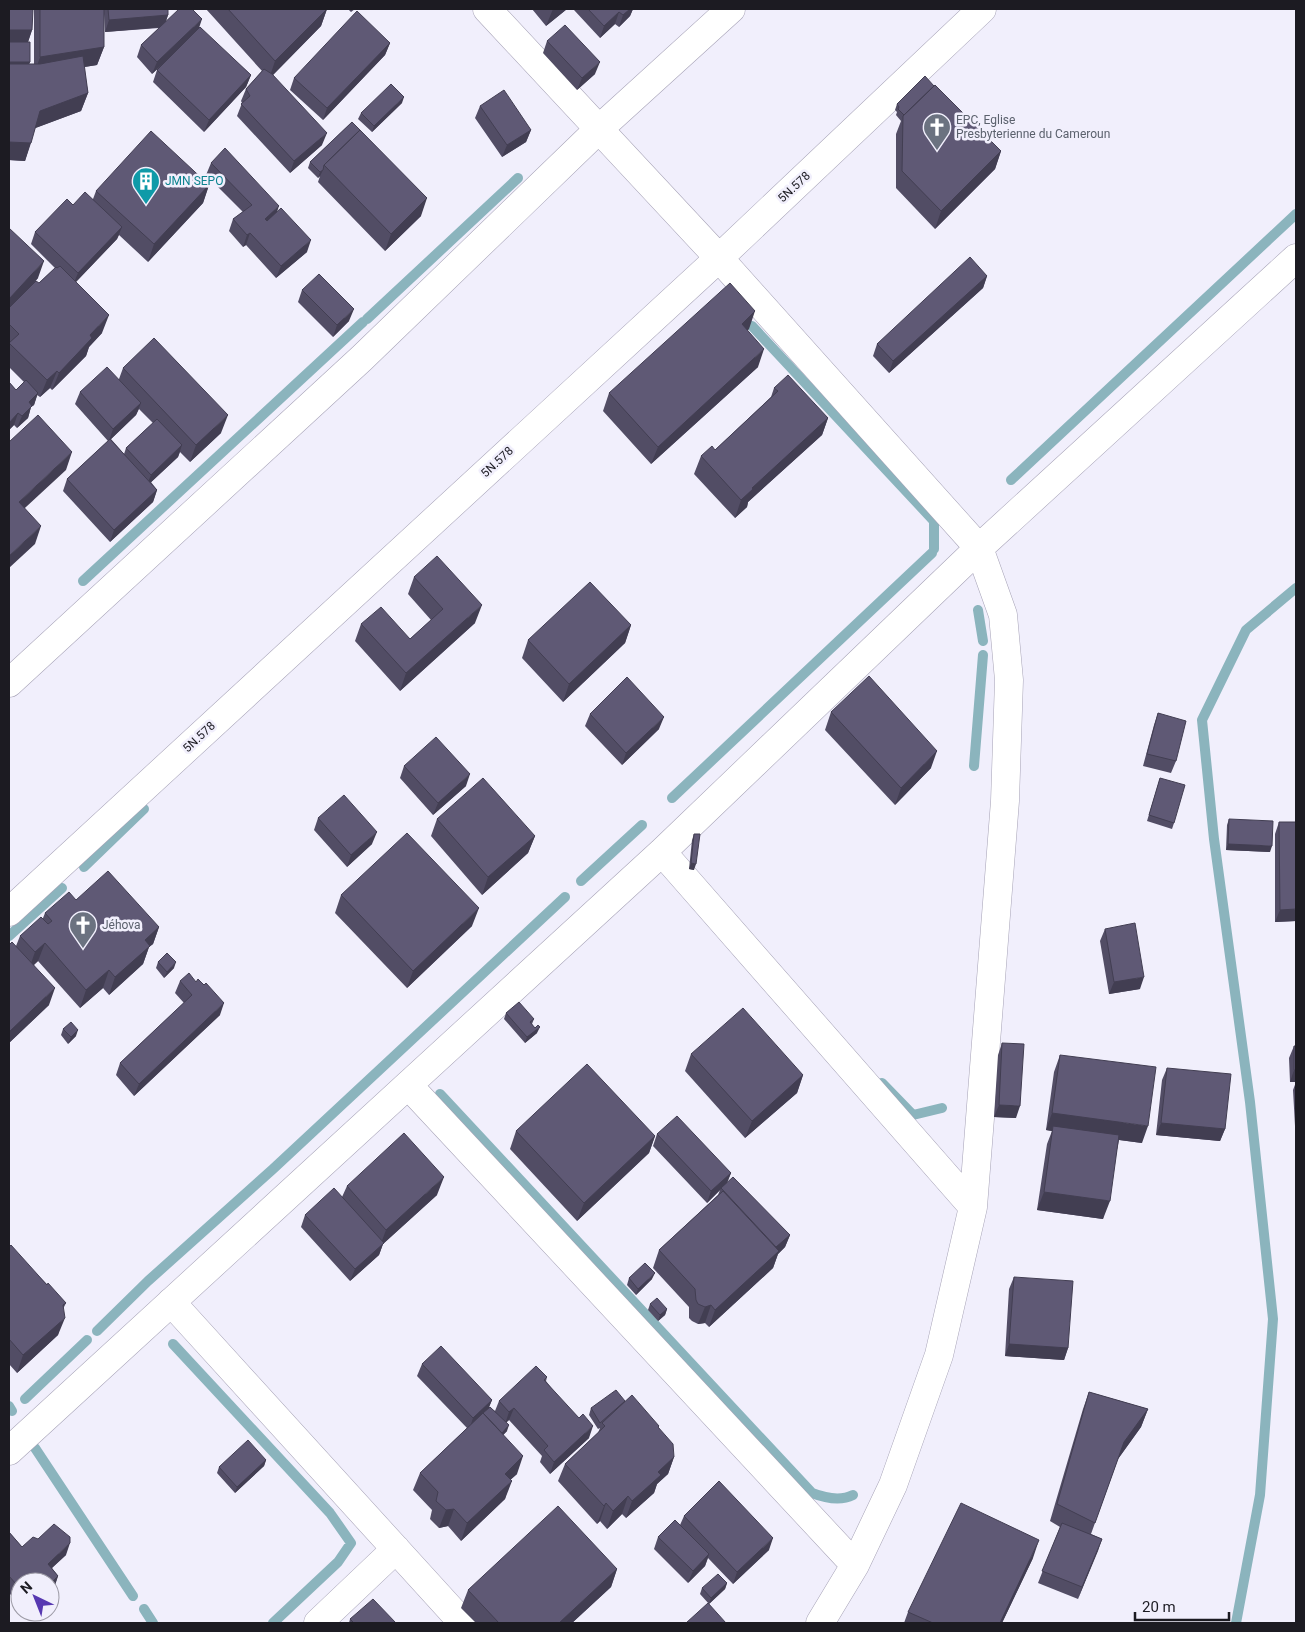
<svg xmlns="http://www.w3.org/2000/svg" width="1305" height="1632" font-family="Roboto,sans-serif">
  <rect width="100%" height="100%" fill="#f1effc"/>
  <g fill="none" stroke-linecap="round" stroke-linejoin="round">
    <!-- stream -->
    <path stroke="#8bb4bd" stroke-width="10" d="M367 319 518 178
      M752 326 934 521V549
      M1011 480 1296 214
      M83 581 363 322
      M978 610 983 641
      M974 766 983 655
      M672 798 932 553
      M84 867 144 809
      M581 881 642 825
      M9 936 62 888
      M882 1083 913 1115 942 1108
      M440 1094 812 1493C825 1498 841 1501 853 1495
      M97 1331 148 1281 273 1169 565 897
      M173 1344 330 1513 351 1543 338 1562 273 1623
      M25 1399 87 1340
      M9 1406 12 1411
      M35 1448 133 1596
      M144 1609 153 1623
      M1236 1623 1260 1495 1273 1319 1250 1102 1214 839 1202 720 1246 630 1296 588"/>
    <!-- minor casing -->
    <g stroke="#a6a2b6" stroke-width="29">
      <path id="minor" d="M487 9 719 258 979 548 1003 615 1009 680 1005 801 973 1207 939 1355 893 1485 855 1565 820 1623
        M9 683 362 358 599 129 731 9
        M662 852 973 1207
        M9 912 719 258 982 9
        M408 1085 855 1565
        M171 1302 463 1623
        M9 1451 662 852 979 548 1296 258
        M318 1623 396 1549"/>
    </g>
    <!-- minor -->
    <use href="#minor" stroke="#fff" stroke-width="28"/>
  </g>
  <!-- wall -->
  <path fill="#524d65" fill-rule="evenodd" d="M34 9H168V15L166 21 199 28 251 75 246 87 204 132 153 82 157 70 174 53 152 74 137 57 141 45 159 28 105 32 104 14V47L97 65 84 67 88 93 81 111 35 128 25 161 9 160V42L32 30 28 42 30 62 29 64H34Z
    M206 9H327L321 26 273 75 322 145 290 173 237 116 242 103 241 101 246 89 262 71Z
    M348 9H355L351 12Z
    M532 9H567L546 26Z
    M575 9H633L630 16 619 27 615 24 600 38 574 10Z
    M547 41 595 74 577 90 543 53Z
    M390 43 385 55 323 120 290 90 294 78Z
    M402 103 372 132 358 119 361 113Z
    M897 104 1001 151 995 169 935 229 896 188V134L901 121 896 115 897 112 895 110Z
    M480 106 531 130 526 142 502 157 475 118Z
    M352 122 421 216 385 251 318 182 320 176 318 178 308 168 310 162Z
    M211 163 277 211 307 252 276 278 246 245 243 247 229 231 233 219 243 212 206 175Z
    M209 185 203 203 148 262 119 235 117 239 76 282 102 333 89 347 86 356 52 390 50 388 40 397 37 395 34 405 31 407 28 418 17 428 14 425 9 430V382L16 390 24 382 9 367V228L38 278 27 291 39 283 55 268 31 244 35 232 73 205 93 199 96 191Z
    M987 276 983 288 889 373 873 356 877 344Z
    M302 290 349 321 333 337 298 302Z
    M749 329 747 331 758 367 651 464 603 411 609 393Z
    M123 368 221 433 190 462 180 452 178 457 151 482 157 490 153 502 110 542 63 491 67 479 108 441 75 404 80 392 119 379ZM139 409 153 423 126 448 124 454 111 439 136 415Z
    M774 388 828 418 822 435 748 502 747 507 735 518 694 474 701 456 715 450 771 397Z
    M414 577 475 623 400 691 355 641 361 624 410 639 431 620 408 594Z
    M631 625 625 643 563 702 522 658 528 640Z
    M831 712 931 768 895 805 825 730Z
    M1158 713 1176 761 1171 773 1143 766 1154 725Z
    M590 714 659 729 622 765 585 726Z
    M404 766 466 786 433 815 400 778Z
    M1160 778 1174 823 1172 829 1147 821Z
    M318 818 372 844 347 867 314 830Z
    M437 819 535 836 528 853 482 895 431 836Z
    M1229 819 1270 852 1226 850 1227 825Z
    M1279 822 1296 921 1275 922V834Z
    M694 834V870L689 869 692 840Z
    M341 895 472 926 407 988 335 913Z
    M76 900 159 927 153 944 149 947 143 964 109 995 103 988 80 1008 38 961 34 965 49 1005 9 1043V945L16 946 20 936 43 918 45 913Z
    M1105 929 1140 989 1109 994 1100 941Z
    M158 962 174 968 164 978 156 968Z
    M180 981 220 1015 134 1096 116 1075 120 1063 184 1003 175 993Z
    M506 1013 534 1019 532 1024 537 1033 525 1043 504 1019Z
    M63 1029 76 1036 68 1044 61 1035Z
    M1002 1043 1016 1118 994 1117 998 1055Z
    M1294 1046H1296V1126H1295L1293 1090 1296 1082H1290L1289 1058Z
    M691 1054 803 1075 797 1093 745 1138 685 1071Z
    M1060 1055 1142 1143 1119 1140 1103 1219 1037 1210 1047 1144 1052 1131 1046 1130 1054 1072Z
    M1167 1068 1225 1129 1220 1141 1156 1135 1162 1080Z
    M516 1131 655 1136 649 1153 577 1221 510 1149Z
    M657 1134 731 1173 727 1183 790 1235 785 1247 778 1254 773 1268 709 1327 705 1323 698 1324 692 1321 689 1318V1307L653 1268 659 1250 718 1195 720 1190 707 1203 653 1146Z
    M347 1186 437 1195 383 1244 379 1255 350 1281 301 1227 305 1215 342 1197Z
    M9 1247 66 1303 63 1309 58 1335 17 1373 9 1364Z
    M1014 1277 1068 1348 1064 1360 1005 1356 1009 1289Z
    M629 1278 652 1279 636 1295 627 1285Z
    M650 1304 667 1309 665 1315 658 1321 648 1310Z
    M422 1364 492 1400 489 1407 495 1411 499 1401 547 1377 546 1381 589 1438 550 1474 540 1462 542 1456 509 1420 506 1422 507 1431 503 1435 517 1474 510 1480 505 1499 461 1541 448 1526 439 1528 430 1519 432 1510 413 1490 420 1473 467 1428 417 1376Z
    M1089 1392 1148 1409 1141 1427 1118 1459 1091 1534 1102 1539 1078 1599 1038 1583 1060 1527 1050 1521 1083 1409Z
    M625 1401 659 1428 674 1457 668 1474 657 1484 654 1493 626 1518 622 1514 607 1529 600 1521 597 1524 558 1481 565 1464 598 1433 600 1428 598 1429 589 1415 591 1408Z
    M266 1460 264 1466 235 1493 217 1473 219 1467Z
    M684 1516 769 1550 733 1584 708 1558 705 1566 688 1583 654 1549 658 1537 680 1525Z
    M9 1532 22 1547 66 1555 52 1568 58 1576 54 1588 50 1592V1582H20V1594L18 1591 12 1596 9 1593Z
    M1033 1558 1002 1623H904L908 1612Z
    M617 1569 611 1587 572 1623H476L461 1608 468 1590Z
    M727 1583 725 1589 709 1604 700 1594 702 1588Z
    M350 1619 396 1623H349Z"/>
  <!-- shaded-wall -->
  <path fill="#423e52" d="M327 9 321 26 269 79 275 61Z
    M553 9H567L546 26Z
    M628 9H633L630 16 619 27 623 15Z
    M619 12 615 24 600 38 604 26Z
    M168 15 164 27 105 32 109 20Z
    M202 19 198 31 152 74 157 62Z
    M9 30H32L28 42H9Z
    M390 43 385 55 323 120 327 108Z
    M104 47 97 65 34 75 40 57Z
    M9 62H30L25 74H9Z
    M600 62 595 74 577 90 582 78Z
    M251 75 246 87 204 132 209 120Z
    M88 93 81 111 33 129 40 111Z
    M404 97 402 103 372 132 374 126Z
    M531 130 526 142 502 157 507 145Z
    M327 133 322 145 290 173 294 161Z
    M9 142 31 143 25 161 9 160Z
    M1001 151 995 169 935 229 941 211Z
    M323 170 320 176 318 178 320 172Z
    M209 185 203 203 148 262 154 244Z
    M427 198 421 216 385 251 391 234Z
    M279 206 275 218 260 231 265 219Z
    M122 227 117 239 73 285 78 273Z
    M250 233 246 245 243 247 247 235Z
    M311 240 307 252 276 278 281 266Z
    M44 261 38 278 9 310V299Z
    M987 276 983 288 889 373 893 361Z
    M354 309 349 321 333 337 337 325Z
    M755 311 749 329 735 342 742 324Z
    M109 315 102 333 89 347 86 356 52 390 59 373 90 335Z
    M764 349 758 367 651 464 658 447Z
    M57 371 50 388 40 397 47 380Z
    M38 393 34 405 31 407 28 418 17 428 22 416 29 402Z
    M141 403 136 415 109 441 113 429Z
    M18 413 14 425 9 430V423Z
    M228 415 221 433 190 462 196 445Z
    M828 418 822 435 748 502 747 507 735 518 741 500 752 488Z
    M182 445 178 457 146 487 151 475Z
    M72 452 66 470 13 519 19 502Z
    M157 490 153 502 110 542 114 530Z
    M41 526 35 544 9 568V556Z
    M482 605 475 623 400 691 406 673Z
    M631 625 625 643 563 702 569 684Z
    M664 717 659 729 622 765 626 753Z
    M937 751 931 768 895 805 901 788Z
    M470 774 466 786 433 815 438 803Z
    M377 832 372 844 347 867 351 855Z
    M535 836 528 853 482 895 488 877Z
    M1228 844 1272 846 1270 852 1226 850Z
    M691 863 696 864 694 870 689 869Z
    M479 908 472 926 407 988 413 971Z
    M1296 909V921L1275 922 1280 910Z
    M159 927 153 944 149 947 143 964 109 995 115 977 145 940Z
    M45 943 38 961 29 969 35 952Z
    M176 962 174 968 164 978 167 972Z
    M109 970 103 988 80 1008 86 990Z
    M1144 977 1140 989 1109 994 1114 982Z
    M55 988 49 1005 9 1043V1032Z
    M224 1003 220 1015 134 1096 139 1084Z
    M540 1027 537 1033 525 1043 527 1037Z
    M78 1030 76 1036 68 1044 71 1037Z
    M1294 1070H1296V1082H1290Z
    M803 1075 797 1093 745 1138 752 1121Z
    M999 1105 1020 1106 1016 1118 994 1117Z
    M1052 1113 1148 1126 1142 1143 1053 1131V1126L1052 1131 1046 1130Z
    M1161 1123 1225 1129 1220 1141 1156 1135Z
    M655 1136 649 1153 577 1221 584 1203Z
    M731 1173 726 1185 721 1188 720 1190 707 1203 711 1191Z
    M444 1177 437 1195 383 1244 379 1255 350 1281 355 1269 380 1246 386 1230Z
    M1044 1192 1110 1201 1103 1219 1037 1210Z
    M790 1235 785 1247 778 1254 773 1268 709 1327 715 1310 776 1247Z
    M655 1273 652 1279 636 1295 638 1289Z
    M711 1305 705 1323 698 1324 705 1307Z
    M667 1309 665 1315 658 1321 660 1315Z
    M65 1318 58 1335 17 1373 23 1355Z
    M1009 1344 1068 1348 1064 1360 1005 1356Z
    M492 1400 487 1412 469 1430 473 1418Z
    M514 1408 509 1420 505 1424 509 1412Z
    M1148 1409 1141 1427 1118 1459 1124 1442Z
    M509 1425 507 1431 492 1447 494 1441Z
    M593 1426 589 1438 550 1474 554 1462Z
    M523 1456 517 1474 498 1491 505 1474Z
    M674 1457 668 1474 657 1484 654 1493 626 1518 632 1501 658 1472Z
    M266 1460 264 1466 235 1493 237 1487Z
    M512 1481 505 1499 461 1541 467 1523Z
    M628 1496 622 1514 607 1529 613 1511Z
    M606 1503 600 1521 597 1524 604 1506Z
    M454 1509 448 1526 439 1528 446 1510Z
    M773 1538 769 1550 733 1584 737 1572Z
    M1102 1539 1098 1551 1078 1599 1082 1587Z
    M1039 1540 1033 1558 1002 1623H1000Z
    M70 1543 66 1555 43 1576 48 1564Z
    M709 1554 705 1566 688 1583 693 1571Z
    M617 1569 611 1587 572 1623H559Z
    M58 1576 54 1588 50 1592V1584Z
    M22 1579 21 1582H20V1585L18 1591 12 1596 16 1584Z
    M727 1583 725 1589 709 1604 711 1598Z"/>
  <!-- building -->
  <path fill="#5f5975" stroke="#423e52" d="M9 9H33L32 30H9Z
    M40 9H104V47L40 57Z
    M108 9H168V15L109 20Z
    M179 9H192L202 19 157 62 141 45Z
    M228 9H327L275 61Z
    M588 9H630L623 15 619 12 604 26Z
    M357 11 390 43 327 108 294 78Z
    M565 25 600 62 582 78 547 41Z
    M200 27 251 75 209 120 157 70Z
    M9 42H30V62H9Z
    M83 56 88 93 40 111 31 143 9 142V64H40Z
    M264 69 272 74 327 133 294 161 241 104 250 96 246 89Z
    M925 76 934 86 904 115 898 109 899 107 897 104Z
    M391 84 404 97 374 126 361 113Z
    M935 85 1001 151 941 211 902 171 903 116Z
    M504 90 531 130 507 145 480 106Z
    M352 122 360 130 324 165 323 170 320 172 310 162Z
    M360 130 427 198 391 234 324 165Z
    M151 131 209 185 154 244 96 191Z
    M225 148 279 206 265 219 267 221 281 208 311 240 281 266 250 233 247 235 233 219 252 205 211 163Z
    M85 192 122 227 78 273 35 232 67 199 73 205Z
    M9 228 44 261 9 299Z
    M970 257 987 276 893 361 877 344Z
    M60 266 109 315 90 335 92 338 59 373 57 371 47 380 9 343 19 334 9 324V308L36 281 39 283 56 267 57 268Z
    M319 274 354 309 337 325 302 290Z
    M730 283 755 311 742 324 764 349 658 447 609 393Z
    M154 338 228 415 196 445 123 368Z
    M107 367 141 403 113 429 80 392Z
    M788 375 828 418 752 488 753 489 741 500 701 456 712 446 715 450 778 391 774 388Z
    M26 380 38 393 29 402 32 406 22 416 18 413 9 423V382L16 390Z
    M38 415 72 452 19 502 41 526 9 556V442Z
    M157 419 182 445 151 475 126 448Z
    M110 439 157 490 114 530 67 479Z
    M437 556 482 605 406 673 361 624 381 607 410 639 443 609 414 577Z
    M590 582 631 625 569 684 528 640Z
    M869 676 937 751 901 788 831 712Z
    M627 677 664 717 626 753 590 714Z
    M1158 713 1186 721 1176 761 1147 754Z
    M436 737 470 774 438 803 404 766Z
    M483 778 535 836 488 877 437 819Z
    M1160 778 1185 785 1174 823 1149 815Z
    M344 795 377 832 351 855 318 818Z
    M1229 819 1273 821 1272 846 1228 844Z
    M1279 822H1296V909L1280 910Z
    M407 833 479 908 413 971 341 895Z
    M694 834H700L696 864 691 863Z
    M108 871 159 927 145 940 150 946 115 977 109 970 86 990 45 943 35 952 20 936 41 917 48 924 52 921 45 913 69 892 76 900Z
    M1135 923 1144 977 1114 982 1105 929Z
    M12 942 55 988 9 1032V945Z
    M167 953 176 962 167 972 158 962Z
    M189 973 196 982 198 979 204 985 206 983 224 1003 139 1084 120 1063 192 995 180 981Z
    M519 1002 534 1019 530 1022 535 1028 538 1025 540 1027 527 1037 506 1013Z
    M743 1008 803 1075 752 1121 691 1054Z
    M71 1022 78 1030 71 1037 63 1029Z
    M1002 1043 1024 1044 1020 1106 999 1105Z
    M1294 1046H1296V1070H1294Z
    M1060 1055 1156 1067 1148 1126 1052 1113Z
    M587 1064 655 1136 584 1203 516 1131Z
    M1167 1068 1231 1074 1225 1129 1161 1123Z
    M677 1116 731 1173 711 1191 657 1134Z
    M1053 1126 1119 1135 1110 1201 1044 1192Z
    M404 1133 444 1177 386 1230 347 1186Z
    M733 1177 790 1235 776 1247 721 1188Z
    M334 1188 384 1243 355 1269 305 1215Z
    M723 1191 779 1251 715 1310 711 1305 705 1307 698 1304 696 1300 695 1289 659 1250Z
    M11 1245 47 1285 48 1283 66 1303 63 1305 65 1318 23 1355 9 1339V1247Z
    M645 1263 655 1273 638 1289 629 1278Z
    M1014 1277 1073 1281 1068 1348 1009 1344Z
    M657 1298 667 1309 660 1315 650 1304Z
    M441 1346 492 1400 473 1418 422 1364Z
    M536 1366 547 1377 544 1380 579 1418 583 1414 593 1426 554 1462 544 1450 548 1446 514 1408 509 1412 499 1401Z
    M616 1390 625 1401 600 1423 591 1408Z
    M1089 1392 1148 1409 1124 1442 1095 1523 1057 1504Z
    M632 1395 659 1426 658 1427 673 1444 674 1457 658 1472 661 1475 632 1501 628 1496 613 1511 606 1503 604 1506 565 1464 605 1426 602 1423Z
    M490 1407 509 1425 502 1433 483 1413Z
    M483 1413 523 1456 505 1474 512 1481 467 1523 454 1509 446 1510 436 1501 438 1492 420 1473Z
    M248 1440 266 1460 237 1487 219 1467Z
    M719 1481 773 1538 737 1572 684 1516Z
    M961 1503 1039 1540 1000 1623H933L908 1612Z
    M558 1506 617 1569 559 1623H499L468 1590Z
    M675 1520 709 1554 693 1571 658 1537Z
    M1062 1523 1102 1539 1082 1587 1042 1571Z
    M54 1524 70 1537V1543L48 1564 58 1576 50 1584V1582H25L22 1579 16 1584 9 1576V1532L22 1547 33 1537 38 1539Z
    M718 1574 727 1583 711 1598 702 1588Z
    M373 1599 396 1623H354L350 1619Z
    M708 1603 726 1623H686Z"/>
  <!-- icons -->
  <defs>
    <g id="church-pin" transform="scale(1.4375)"><path d="M0 17L-7.5 6A9.5 9.5 0 1 1 7.5 6Z" fill="#6b7280" stroke="#f1effc"/><path d="M-1.2-6h2.4v3.5h3.3v2.4h-3.3V6h-2.4V-.1h-3.3v-2.4h3.3Z" fill="#fff"/></g>
    <g id="building-pin" transform="scale(1.4375)"><path d="M0 17L-7.5 6A9.5 9.5 0 1 1 7.5 6Z" fill="#0f9aa8" stroke="#f1effc"/><path d="M-4-6H4V6H1V3H-1V6H-4ZM-2.5-4.3h1.7v1.8h-1.7ZM.8-4.3h1.7v1.8H.8ZM-2.5-1h1.7V.8h-1.7ZM.8-1h1.7V.8H.8Z" fill="#fff"/></g>
  </defs>
  <g fill-rule="evenodd">
    <use href="#church-pin" x="937" y="127"/>
    <use href="#building-pin" x="146" y="181"/>
    <use href="#church-pin" x="83" y="925"/>
  </g>
  <g text-anchor="middle" stroke-width="5" stroke-linejoin="round" paint-order="stroke">
    <!-- worship labels -->
    <g font-size="12" fill="#5b616d" stroke="#f1effc" text-anchor="start">
      <text x="956" y="124">EPC, Eglise<tspan x="956" dy="14">Presbyterienne du Cameroun</tspan></text>
      <text x="102" y="929">Jéhova</text>
    </g>
    <!-- culture labels -->
    <g font-size="12" fill="#0d838f" stroke="#f1effc" text-anchor="start">
      <text x="165" y="185">JMN SEPO</text>
    </g>
    <!-- street labels -->
    <g font-size="12" fill="#1c1b22" stroke="#f1effc">
      <text transform="translate(794 187) rotate(-43)" y="4">5N.578</text>
      <text transform="translate(497 462) rotate(-43)" y="4">5N.578</text>
      <text transform="translate(199 737) rotate(-43)" y="4">5N.578</text>
    </g>
  </g>
  <!-- border -->
  <rect width="1305" height="1632" fill="none" stroke="#1c1b22" stroke-width="20"/>
  <!-- north arrow -->
  <g transform="translate(35 1597) rotate(317)"><circle r="24" fill="#f1effc" stroke="#9c9aa5"/>
  <path d="M0-4L9 19L0 12L-9 19Z" fill="#5738b1"/>
  <text y="-8" font-size="14" font-weight="bold" text-anchor="middle" fill="#1c1b22">N</text>
  </g>
  <!-- scale -->
  <path d="M1135 1612v8h94v-8" fill="none" stroke="#1c1b22" stroke-width="2.5"/>
  <text x="1142" y="1612" font-size="15" fill="#1c1b22" stroke="#f1effc" stroke-width="4" paint-order="stroke">20 m</text>
</svg>
